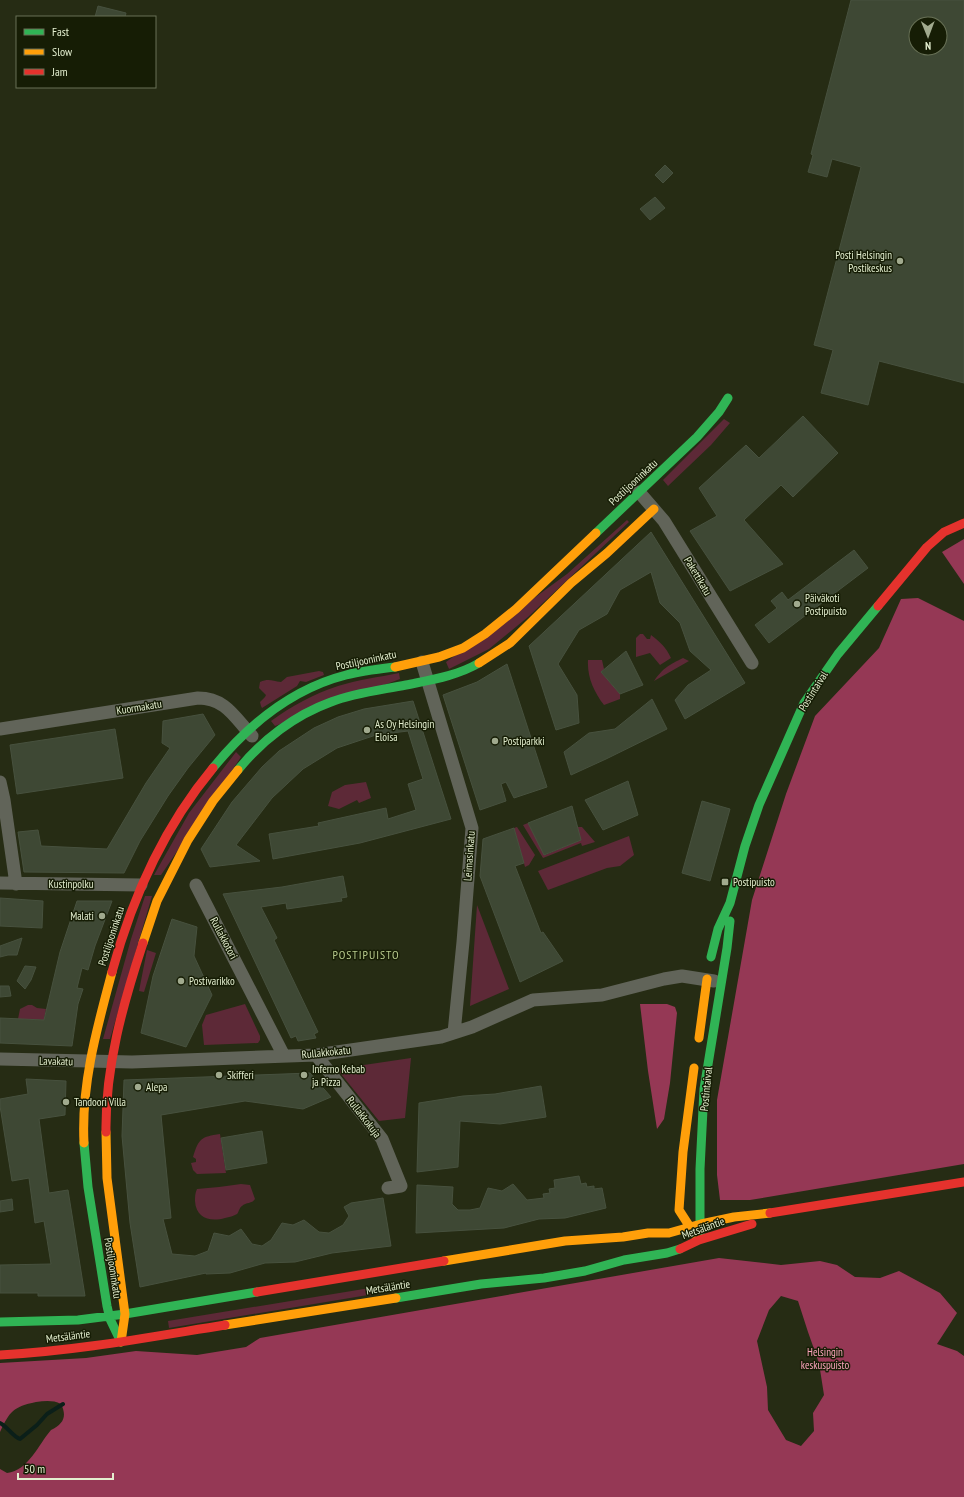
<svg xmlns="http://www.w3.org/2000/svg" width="964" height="1497" font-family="'PT Sans Narrow',sans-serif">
  <rect width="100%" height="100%" fill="#262c14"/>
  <!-- green -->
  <path fill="#5d2937" d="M724 419 730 423 711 445 668 486 663 480Z
    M627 520 629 522 528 617 489 649 449 669 446 662 567 574Z
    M640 634H643L647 639H650L651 635C660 642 666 647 671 658L660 665 650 653 636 657V638Z
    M683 658 689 661 654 681C663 668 669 665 683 658Z
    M588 660H602L604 669 601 672 620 694V699L604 705C594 692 587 677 588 660Z
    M319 671 323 672 324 675 306 682 300 681 297 686 262 708 261 706 260 702 265 697 266 695 259 688 260 682C269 678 272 681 281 682L287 677Z
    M399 673 400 679 275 726 271 721C292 706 313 694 338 686 357 680 379 677 399 673Z
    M236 752 241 757 161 875H154L189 813Z
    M366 782 371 798 359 803 357 800 339 809 328 806 332 792 345 785Z
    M528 823 545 855 580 840 577 827H582L595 842 582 846 581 843 543 858 523 825Z
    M517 827 535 855 529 865 525 867 514 828Z
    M629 836 634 855 620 866 607 868 548 890 538 871Z
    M145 896H152L110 1039H103L131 939Z
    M477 905 509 989 470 1006Z
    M147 950 156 953 144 992 139 991Z
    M245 1004 260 1036V1040L258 1043 204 1045 202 1025 206 1015Z
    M28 1005H32L37 1008 46 1009 44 1020 18 1019 20 1009Z
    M411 1058 405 1118 379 1121 337 1069Z
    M220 1134 226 1173 197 1174 193 1170 191 1163 196 1162V1159L193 1157C199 1138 201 1137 220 1134Z
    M241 1184 250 1185 255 1199C252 1204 246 1202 242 1206 239 1208 239 1212 237 1214 234 1216 229 1217 225 1218 211 1222 196 1219 195 1201 195 1197 195 1193 197 1189 211 1188 227 1186 241 1184Z
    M382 1286 392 1291 169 1328 168 1321Z"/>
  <!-- forest -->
  <path fill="#953855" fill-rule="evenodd" d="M964 539V584L942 552Z
    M918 598 964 621V1164L750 1200H720L717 1175V1100L752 900 786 794 815 716 879 648 901 599Z
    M640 1004H667L675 1007 677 1013 670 1083 664 1119 657 1129 648 1071Z
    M719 1258 781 1265 820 1261 837 1265 855 1277 880 1278 899 1271 940 1293 957 1313 937 1344 957 1351 964 1356V1497H0V1469L7 1473C29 1470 38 1445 51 1430 64 1424 67 1416 61 1404 53 1400 45 1401 36 1402 13 1407 10 1411 0 1432V1363L86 1358 136 1351 197 1355 246 1347 260 1338ZM781 1296 798 1301 808 1332 819 1363 824 1395 813 1413 814 1431 801 1446 786 1440 768 1410 767 1387 757 1341 769 1310Z"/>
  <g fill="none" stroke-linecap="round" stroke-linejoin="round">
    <!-- stream -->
    <path stroke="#0b1f19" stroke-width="4" d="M0 1423C8 1427 12 1436 20 1439L37 1425 47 1414 63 1404"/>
  </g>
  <!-- building -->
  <path fill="#3e4834" stroke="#47513e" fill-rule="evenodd" d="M851 0H964V383L879 361 868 405 821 393 833 350 814 345 861 167 832 159 827 177 808 172 813 155 811 154ZM916 24H940V48H916Z
    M98 6 126 13 125 17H95Z
    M665 165 673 173 663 183 655 175Z
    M655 197 665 208 650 220 640 209Z
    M803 416 838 453 793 497 781 485 744 520 783 564 730 591 690 531 717 516 699 488 746 445 759 458Z
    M651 532 745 683 685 719 675 700 688 685 711 670 690 651 680 623 660 603 651 572 620 590 607 614 579 630 558 664 577 695 579 723 556 730 529 646Z
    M854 550 868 568 769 643 755 625 777 608 771 601 782 592 788 600Z
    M626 651 643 685 620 694 601 672Z
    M507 664 547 787 514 798 506 782 501 784 506 801 480 810 443 695 477 682Z
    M652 699 667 729 606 759 571 775 564 752 589 733 615 729Z
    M413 701 451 819 360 843 273 859 269 834 319 826 318 823 386 808 388 819 416 810 408 784 423 779 408 731 376 735 337 748 303 769 272 798 236 845 260 861 210 867 201 849 232 802 262 767 279 751 314 728 338 717 364 709Z
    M203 714 215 735 188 768 168 796 140 841 124 873 24 872 18 832 38 830 41 846 107 849 146 783 170 748 162 743 163 721Z
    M115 729 123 778 17 794 10 745Z
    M628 781 638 815 603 830 585 800Z
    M702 801 730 809 710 881 682 873Z
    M572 806 581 840 544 855 528 823Z
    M514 828 524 863 515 866 541 933 543 932 563 961 520 982 480 876 483 839Z
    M343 876 347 897 341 898 342 901 287 909 286 903 261 907 277 938 274 940 318 1032 314 1034 316 1038 298 1041 296 1036 291 1038 223 894 282 887Z
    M0 898 43 901 42 928 0 926Z
    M77 901H112L95 946 88 970 82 968 77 988 83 989 78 1004 72 1046 0 1043V1018L44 1020 60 952Z
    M172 919 197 927 194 956 212 995 186 1047 141 1033 153 976Z
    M22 938 17 955H8L0 957V946Z
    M25 966 36 967 31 980 25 989 17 981Z
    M0 986H9L11 996 0 997Z
    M310 1073 331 1097 303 1109 245 1101 161 1115 171 1218 163 1219 172 1254 195 1256 208 1251 214 1233 229 1236 241 1229 252 1244 262 1246 271 1240 282 1223 293 1225 304 1220 319 1232 329 1233 343 1225 349 1216 344 1207 351 1203 383 1198 391 1246 332 1253 295 1262 265 1263 230 1273 206 1274V1273L140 1287 130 1223 122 1136 124 1080Z
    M26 1079 66 1081 65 1115 39 1119 49 1193 68 1190 85 1296H38V1293H0V1265L51 1264 44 1221 35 1223 29 1178 12 1181 0 1106V1099L28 1094Z
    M541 1086 546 1117 500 1124 460 1121 458 1167 417 1172 419 1103 463 1096 495 1094Z
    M262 1131 267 1163 226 1170 221 1138Z
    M579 1176 581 1184 586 1183 587 1187 594 1186V1189L602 1188 606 1208 565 1218 539 1219 504 1228 416 1233 417 1185 453 1187 452 1204 458 1210H470L480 1208 488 1188 502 1191 513 1184 527 1200 544 1198 543 1194 550 1193 549 1189 555 1188 554 1180Z
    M12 1199 13 1210 0 1212V1201Z"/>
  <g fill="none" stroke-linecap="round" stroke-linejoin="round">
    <!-- street -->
    <path stroke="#616459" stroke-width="13" d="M639 492 664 521 752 663
      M422 662 472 828 463 942 454 1033
      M0 729 198 698C226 698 235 718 252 736
      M0 782 4 800 16 884
      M0 883 141 885
      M196 885 284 1056
      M316 1055 382 1139 401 1186 388 1188
      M0 1059 132 1062 316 1055 441 1037 472 1027 533 1000 602 995 664 979 682 976 714 981"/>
    <!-- fast -->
    <path stroke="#30b455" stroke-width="9" d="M596 533 697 437 719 412 728 398
      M213 768C248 725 291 689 346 675 362 671 379 669 395 667
      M238 770C262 740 295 715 331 702 354 693 381 690 406 685 430 680 457 676 479 663
      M711 957 718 929 730 903 745 846 759 805 804 703 838 654 878 606
      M84 1143 88 1187 107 1306 110 1319 121 1342
      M700 1236V1169L704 1089 727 948 730 921
      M396 1298 481 1284 544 1278 585 1271 624 1260 667 1253 680 1249
      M0 1322 78 1320 125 1314 257 1292"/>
    <!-- slow -->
    <path stroke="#ff9f0a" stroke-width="9" d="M479 663 510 643 571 583 607 553 654 509
      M395 667 439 657 463 648 485 634 516 609 596 533
      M143 943 157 901 188 840 213 801 238 770
      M699 1038 707 979
      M694 1068 683 1152 679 1210 697 1238
      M106 1132 107 1178 125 1314 121 1342
      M84 1143C81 1084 97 1028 112 972
      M444 1261 565 1241 623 1237 648 1233H669L701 1224 734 1217 770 1213
      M225 1325 396 1298"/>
    <!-- jam -->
    <path stroke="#e5322d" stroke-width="9" d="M878 606 927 547 944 532 964 523
      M112 972C132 898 164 827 213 768
      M106 1132C105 1067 123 1004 143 943
      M770 1213 964 1182
      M680 1249 699 1240 752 1224
      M257 1292 444 1261
      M0 1355C76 1351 150 1337 225 1325"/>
  </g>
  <!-- markers -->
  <g fill="#a1aa8e" stroke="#161d05" stroke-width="1.5">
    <circle cx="900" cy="261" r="4"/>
    <circle cx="797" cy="604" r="4"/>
    <circle cx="367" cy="730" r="4"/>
    <circle cx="495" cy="741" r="4"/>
    <rect x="721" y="878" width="8" height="8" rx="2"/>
    <circle cx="102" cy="916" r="4"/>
    <circle cx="181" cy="981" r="4"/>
    <circle cx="219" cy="1075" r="4"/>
    <circle cx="304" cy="1075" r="4"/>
    <circle cx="138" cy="1087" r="4"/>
    <circle cx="66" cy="1102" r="4"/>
  </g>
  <g text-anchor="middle" stroke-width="3" stroke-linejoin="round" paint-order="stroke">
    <!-- poi labels -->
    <g font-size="11" fill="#e3eecf" stroke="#161d05" text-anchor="start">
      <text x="892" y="259" text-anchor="end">Posti Helsingin<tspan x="892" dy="13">Postikeskus</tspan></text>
      <text x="805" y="602">Päiväkoti<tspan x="805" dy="13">Postipuisto</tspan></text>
      <text x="375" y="728">As Oy Helsingin<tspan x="375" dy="13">Eloisa</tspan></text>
      <text x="503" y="745">Postiparkki</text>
      <text x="733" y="886">Postipuisto</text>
      <text x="94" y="920" text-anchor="end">Malati</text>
      <text x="189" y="985">Postivarikko</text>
      <text x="312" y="1073">Inferno Kebab<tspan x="312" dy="13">ja Pizza</tspan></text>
      <text x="227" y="1079">Skifferi</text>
      <text x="146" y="1091">Alepa</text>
      <text x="74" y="1106">Tandoori Villa</text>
    </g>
    <!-- street labels -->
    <g font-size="11" fill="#e3eecf" stroke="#161d05">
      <text transform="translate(633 482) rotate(-43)" y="4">Postiljooninkatu</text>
      <text transform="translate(698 576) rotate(59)" y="4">Pakettikatu</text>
      <text transform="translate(366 660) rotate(-12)" y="4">Postiljooninkatu</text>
      <text transform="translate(813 691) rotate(-58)" y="4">Postintaival</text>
      <text transform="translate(139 707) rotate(-9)" y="4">Kuormakatu</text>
      <text transform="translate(469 856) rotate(-86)" y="4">Leimasinkatu</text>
      <text x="71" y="888">Kustinpolku</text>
      <text transform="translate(111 936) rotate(-72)" y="4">Postiljooninkatu</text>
      <text transform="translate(224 938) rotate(62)" y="4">Rullakkotori</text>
      <text transform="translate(326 1052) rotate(-6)" y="4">Rullakkokatu</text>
      <text transform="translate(56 1061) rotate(1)" y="4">Lavakatu</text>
      <text transform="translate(706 1089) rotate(-84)" y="4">Postintaival</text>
      <text transform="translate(364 1117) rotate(52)" y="4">Rullakkokuja</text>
      <text transform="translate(703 1228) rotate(-20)" y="4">Metsäläntie</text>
      <text transform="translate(113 1268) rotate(81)" y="4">Postiljooninkatu</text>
      <text transform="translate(388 1287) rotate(-9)" y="4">Metsäläntie</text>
      <text transform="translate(68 1336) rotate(-7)" y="4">Metsäläntie</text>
    </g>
    <!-- park labels -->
    <g font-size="11" fill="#fba4bb" stroke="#161d05">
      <text x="825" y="1356">Helsingin<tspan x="825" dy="13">keskuspuisto</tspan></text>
    </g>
    <!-- neighbourhood labels -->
    <g font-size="12" letter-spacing="1" fill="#b8cb8e" stroke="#161d05">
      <text x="366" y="959">POSTIPUISTO</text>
    </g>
  </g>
  <!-- legend -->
  <rect x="16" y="16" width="140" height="72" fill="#161d05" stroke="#687156"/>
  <rect x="24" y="29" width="20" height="6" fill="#30b455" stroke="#687156"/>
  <text x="52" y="36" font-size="12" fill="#e3eecf">Fast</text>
  <rect x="24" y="49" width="20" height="6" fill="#ff9f0a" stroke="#687156"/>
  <text x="52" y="56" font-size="12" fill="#e3eecf">Slow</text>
  <rect x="24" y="69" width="20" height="6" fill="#e5322d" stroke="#687156"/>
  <text x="52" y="76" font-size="12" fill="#e3eecf">Jam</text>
  <!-- north arrow -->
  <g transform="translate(928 36) rotate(179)"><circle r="19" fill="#161d05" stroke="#687156"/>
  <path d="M0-3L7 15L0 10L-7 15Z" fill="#a1aa8e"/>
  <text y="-6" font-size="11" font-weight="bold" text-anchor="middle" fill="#e3eecf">N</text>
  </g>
  <!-- scale -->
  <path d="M18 1473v6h95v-6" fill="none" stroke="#e3eecf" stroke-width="2"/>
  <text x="24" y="1473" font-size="12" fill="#e3eecf" stroke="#161d05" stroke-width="3" paint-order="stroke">50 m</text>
</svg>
